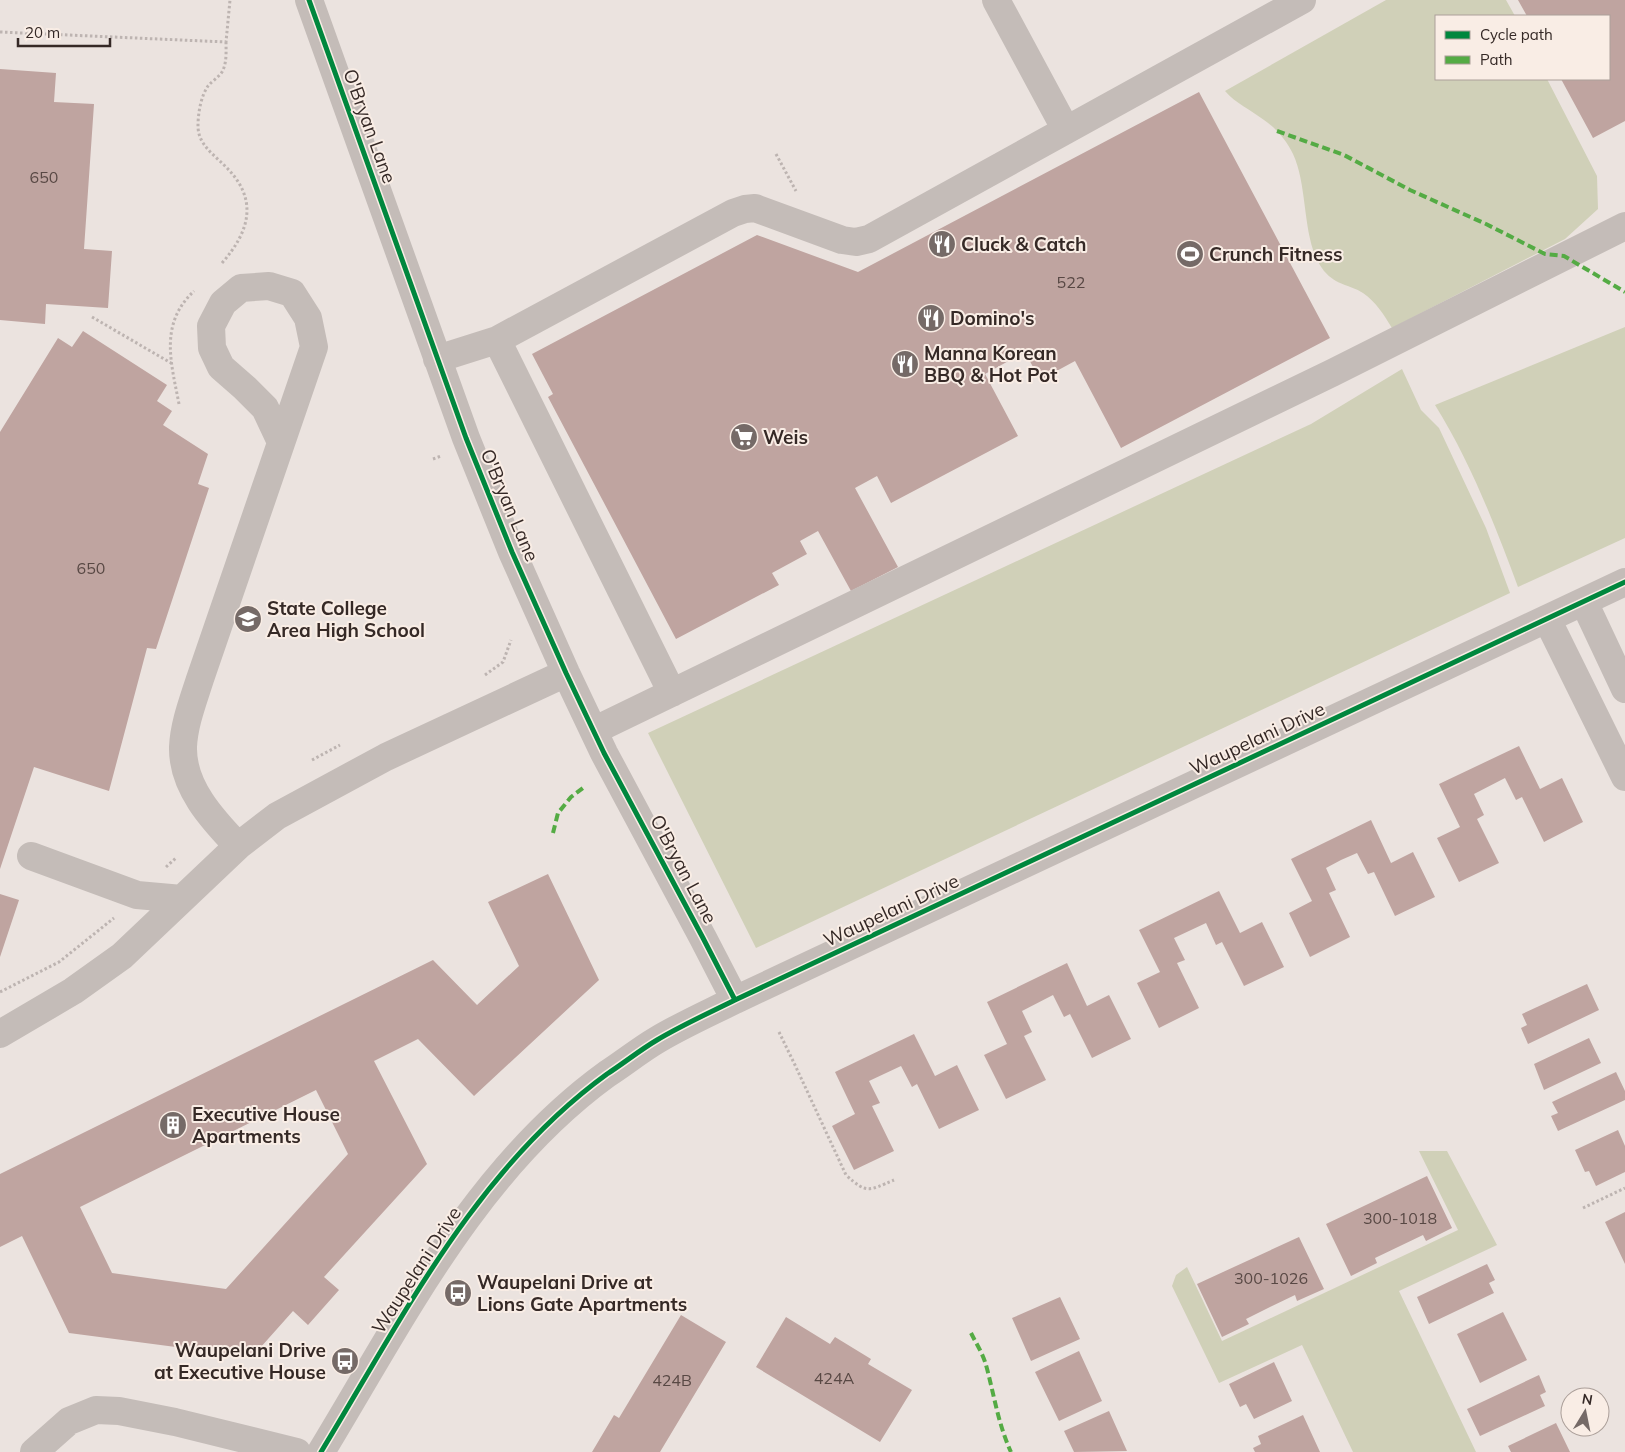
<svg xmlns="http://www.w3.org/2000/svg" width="1625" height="1452" font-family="Mulish,sans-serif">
  <rect width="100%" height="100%" fill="#ebe3df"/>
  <!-- green -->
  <path fill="#d0d0b8" d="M1386 0H1506L1515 16H1436V79H1547L1597 176 1598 209 1565 239 1392 328C1384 315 1376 302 1363 293 1349 284 1337 286 1324 271 1301 242 1309 188 1293 154 1287 141 1276 128 1264 120 1251 110 1235 103 1225 91Z
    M1625 327V538L1518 587C1495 525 1470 461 1435 405Z
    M1402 369 1421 410 1439 428 1486 528 1510 593 756 948 648 733 1311 424Z
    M1419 1151H1447L1497 1245 1399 1291 1476 1452H1353L1302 1345 1219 1383 1172 1286 1176 1275 1187 1267 1222 1341 1458 1230Z"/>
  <!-- building -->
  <path fill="#bfa4a0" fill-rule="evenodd" d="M1518 0H1625V121L1593 138 1561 79H1609V16H1527Z
    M0 69 56 73 54 102 94 104 84 249 112 251 108 308 46 304 45 324 0 320Z
    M1199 92 1330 338 1121 448 1075 361 1040 380 1025 352 985 374 1018 436 891 503 877 476 855 488 898 567 851 591 818 531 800 541 807 554 772 573 779 585 676 639 548 397 553 394 532 354 757 235 858 272Z
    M83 331 167 385 157 401 172 411 163 425 208 454 198 484 209 488 156 649 147 648 109 791 34 767 0 869V432L58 338 72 347Z
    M1519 746 1540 789 1562 778 1583 822 1544 842 1522 797 1516 800 1505 778 1474 794 1484 815 1477 819 1499 863 1459 882 1437 838 1460 827 1439 784Z
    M1371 820 1391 863 1413 852 1435 897 1395 916 1374 872 1368 874 1357 853 1341 860 1326 868 1336 890 1329 893 1350 937 1310 957 1289 913 1312 901 1291 859Z
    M548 874 599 980 474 1096 418 1039 374 1061 427 1164 324 1277 339 1290 308 1325 293 1311 252 1357 69 1333 22 1236 0 1247V1174L433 960 477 1005 519 966 488 902ZM316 1090 348 1154 226 1289 112 1273 80 1207Z
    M1219 891 1240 933 1262 922 1284 967 1244 986 1222 942 1216 945 1206 923 1174 938 1185 960 1177 963 1199 1008 1159 1028 1137 983 1160 972 1139 930Z
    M0 894 19 900 0 957Z
    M1067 963 1087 1006 1109 995 1131 1039 1092 1058 1070 1014 1064 1017 1053 995 1022 1011 1032 1032 1024 1036 1046 1080 1006 1099 984 1055 1007 1044 987 1002Z
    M1587 984 1599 1010 1528 1044 1521 1028 1527 1025 1522 1014Z
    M914 1034 935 1076 957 1065 979 1110 939 1129 917 1084 912 1087 901 1066 869 1081 880 1103 872 1106 894 1151 854 1170 832 1126 855 1114 835 1072Z
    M1589 1038 1601 1063 1544 1090 1534 1064Z
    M1616 1072 1625 1091V1100L1558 1131 1551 1116 1558 1113 1552 1102Z
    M1618 1130 1625 1146V1172L1596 1186 1589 1171 1585 1172 1575 1150Z
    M1427 1176 1452 1228 1426 1241 1423 1235 1375 1258 1377 1263 1351 1276 1326 1224Z
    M1625 1212V1264L1605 1222Z
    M1299 1237 1324 1289 1297 1301 1295 1295 1270 1307 1246 1319 1249 1324 1222 1337 1197 1284Z
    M1487 1264 1495 1280 1489 1283 1494 1293 1429 1324 1417 1297Z
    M460 1282 466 1287 457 1301 451 1297Z
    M1060 1297 1080 1339 1031 1361 1012 1318Z
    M1503 1312 1527 1360 1480 1383 1457 1334Z
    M681 1315 726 1342 660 1452H592L614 1415 619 1418Z
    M786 1317 830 1344 835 1337 871 1359 868 1364 912 1390 880 1442 756 1367Z
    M1079 1351 1102 1401 1059 1421 1035 1372Z
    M1274 1362 1292 1401 1254 1419 1246 1404 1240 1407 1229 1384Z
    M1539 1375 1546 1392 1540 1395 1545 1406 1480 1436 1467 1409Z
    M1109 1411 1127 1451 1074 1452 1064 1431Z
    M1303 1415 1320 1452H1255L1253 1448 1261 1444 1258 1436Z
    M1556 1423 1570 1452H1511L1508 1446Z"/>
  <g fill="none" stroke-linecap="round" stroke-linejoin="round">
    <!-- path -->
    <path stroke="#bdb4b1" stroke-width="3" stroke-dasharray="2.5 2.5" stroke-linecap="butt" d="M0 32 226 42 230 0
      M776 154 796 191
      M222 263C250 231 259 199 225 166 213 154 198 144 198 126 198 113 201 96 208 86 212 81 219 77 222 72 227 63 226 52 226 42
      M92 317 171 363
      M179 404C171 362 159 324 194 291
      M433 459 441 456
      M485 675 503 662 511 640
      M312 760 340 745
      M166 867 177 857
      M0 992 59 962 114 918
      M779 1032 795 1065 846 1175C867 1194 868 1191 894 1180
      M1583 1208 1625 1188"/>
    <!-- minor -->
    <path stroke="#c4bcb8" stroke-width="28" d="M309 0 466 438 512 552 566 673 604 753 703 938 735 1000
      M996 0 1066 130
      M497 340 672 693
      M437 359 497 340 733 213 745 209 755 208 842 240 856 242 869 239 1302 0
      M1584 602 1625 689
      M1547 619 1625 777
      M595 730 1332 373 1625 226
      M238 846C213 820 182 787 183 747 184 724 193 701 200 679L314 347 308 318 292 293 269 286 241 288 223 303 211 326 212 348 221 367 245 388 265 408 281 442
      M31 856 137 895 182 899
      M0 1034 73 991 122 956 238 846 277 816 386 757 566 673
      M34 1452 69 1421 96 1410 119 1411 175 1422 297 1452
      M321 1452C403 1317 476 1169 607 1074 624 1063 640 1050 657 1040 682 1025 709 1013 735 1000L1625 582"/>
    <!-- quiet -->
    <path stroke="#54ab44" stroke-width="4" stroke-dasharray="8 4" stroke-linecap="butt" d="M1277 131 1344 155 1410 190 1486 224 1545 254 1564 256 1625 292
      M553 833 558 813 571 797 583 788
      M971 1333C976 1343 983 1354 986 1365 994 1394 998 1424 1011 1452"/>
    <!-- cycleway casing -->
    <g stroke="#f9ede5" stroke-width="8">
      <path id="cycleway" d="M309 0 466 438 512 552 566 673 604 753 703 938 735 1000
        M321 1452C403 1317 476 1169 607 1074 624 1063 640 1050 657 1040 682 1025 709 1013 735 1000L1625 582"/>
    </g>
    <!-- cycleway -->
    <use href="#cycleway" stroke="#00873e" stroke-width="5"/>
  </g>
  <!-- icons -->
  <defs>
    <g id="restaurant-disc" transform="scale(1.4375)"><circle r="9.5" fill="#756a67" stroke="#f9ede5"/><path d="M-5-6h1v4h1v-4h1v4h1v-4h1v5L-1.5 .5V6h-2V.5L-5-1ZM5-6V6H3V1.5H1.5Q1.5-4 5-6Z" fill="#fff"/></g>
    <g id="stadium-disc" transform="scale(1.4375)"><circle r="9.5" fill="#756a67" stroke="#f9ede5"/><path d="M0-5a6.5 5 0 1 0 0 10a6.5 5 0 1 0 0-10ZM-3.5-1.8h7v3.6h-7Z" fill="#fff"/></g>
    <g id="supermarket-disc" transform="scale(1.4375)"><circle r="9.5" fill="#756a67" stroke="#f9ede5"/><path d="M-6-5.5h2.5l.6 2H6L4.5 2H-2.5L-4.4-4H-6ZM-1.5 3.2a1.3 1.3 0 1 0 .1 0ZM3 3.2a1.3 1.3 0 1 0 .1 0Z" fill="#fff"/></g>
    <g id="school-disc" transform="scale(1.4375)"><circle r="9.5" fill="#756a67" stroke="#f9ede5"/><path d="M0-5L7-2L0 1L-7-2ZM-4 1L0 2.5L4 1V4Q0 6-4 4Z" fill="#fff"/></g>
    <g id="building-disc" transform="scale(1.4375)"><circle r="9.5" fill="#756a67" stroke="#f9ede5"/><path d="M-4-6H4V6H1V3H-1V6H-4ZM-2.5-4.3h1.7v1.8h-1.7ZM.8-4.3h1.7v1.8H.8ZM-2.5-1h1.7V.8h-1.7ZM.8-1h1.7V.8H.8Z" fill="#fff"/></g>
    <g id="bus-disc" transform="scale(1.4375)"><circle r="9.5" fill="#756a67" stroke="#f9ede5"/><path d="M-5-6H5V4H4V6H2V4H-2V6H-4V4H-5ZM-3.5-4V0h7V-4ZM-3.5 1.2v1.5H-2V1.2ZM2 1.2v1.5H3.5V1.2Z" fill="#fff"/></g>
  </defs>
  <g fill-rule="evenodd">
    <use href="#restaurant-disc" x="942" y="244"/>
    <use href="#stadium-disc" x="1190" y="254"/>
    <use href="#restaurant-disc" x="931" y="318"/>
    <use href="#restaurant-disc" x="905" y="364"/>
    <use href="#supermarket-disc" x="744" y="437"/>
    <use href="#school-disc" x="248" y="619"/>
    <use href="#building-disc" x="173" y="1125"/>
    <use href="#bus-disc" x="458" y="1293"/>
    <use href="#bus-disc" x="345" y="1361"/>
  </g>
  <g text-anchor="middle" stroke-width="4" stroke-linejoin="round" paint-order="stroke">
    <!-- number labels -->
    <g font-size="16" fill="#584844">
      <text x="44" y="183">650</text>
      <text x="1071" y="288">522</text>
      <text x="91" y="574">650</text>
      <text x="1400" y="1224">300-1018</text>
      <text x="1271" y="1284">300-1026</text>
      <text x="834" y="1384">424A</text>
      <text x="672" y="1386">424B</text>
    </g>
    <!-- street labels -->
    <g font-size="19" fill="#352926" stroke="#f9ede5">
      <text transform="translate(370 126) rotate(70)" y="7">O'Bryan Lane</text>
      <text transform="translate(510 505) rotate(67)" y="7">O'Bryan Lane</text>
      <text transform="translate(1257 738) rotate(-25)" y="7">Waupelani Drive</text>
      <text transform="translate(684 869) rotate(62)" y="7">O'Bryan Lane</text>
      <text transform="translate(891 910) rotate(-25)" y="7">Waupelani Drive</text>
      <text transform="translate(416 1270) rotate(-57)" y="7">Waupelani Drive</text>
    </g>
    <!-- poi labels -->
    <g font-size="19" font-weight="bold" fill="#352926" stroke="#f9ede5" text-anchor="start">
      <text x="961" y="251">Cluck &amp; Catch</text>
      <text x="1209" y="261">Crunch Fitness</text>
      <text x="950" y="325">Domino's</text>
      <text x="924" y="360">Manna Korean<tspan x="924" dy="22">BBQ &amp; Hot Pot</tspan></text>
      <text x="763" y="444">Weis</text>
      <text x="267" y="615">State College<tspan x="267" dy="22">Area High School</tspan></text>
      <text x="192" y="1121">Executive House<tspan x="192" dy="22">Apartments</tspan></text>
      <text x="477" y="1289">Waupelani Drive at<tspan x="477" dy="22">Lions Gate Apartments</tspan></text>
      <text x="326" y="1357" text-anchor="end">Waupelani Drive<tspan x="326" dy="22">at Executive House</tspan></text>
    </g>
  </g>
  <!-- legend -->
  <rect x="1435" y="15" width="175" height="65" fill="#f9ede5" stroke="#ab9f99"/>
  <rect x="1445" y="31" width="25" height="8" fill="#00873e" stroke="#ab9f99"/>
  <text x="1480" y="40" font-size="15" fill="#352926">Cycle path</text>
  <rect x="1445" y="56" width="25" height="8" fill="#54ab44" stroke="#ab9f99"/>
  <text x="1480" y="65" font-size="15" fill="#352926">Path</text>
  <!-- north arrow -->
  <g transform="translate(1585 1412) rotate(10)"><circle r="24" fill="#f9ede5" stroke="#ab9f99"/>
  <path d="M0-4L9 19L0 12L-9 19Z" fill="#756a67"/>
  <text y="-8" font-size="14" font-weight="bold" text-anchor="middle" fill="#352926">N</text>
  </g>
  <!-- scale -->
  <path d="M18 38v8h92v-8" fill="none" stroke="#352926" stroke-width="2.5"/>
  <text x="25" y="38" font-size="15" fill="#352926" stroke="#f9ede5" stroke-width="4" paint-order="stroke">20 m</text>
</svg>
